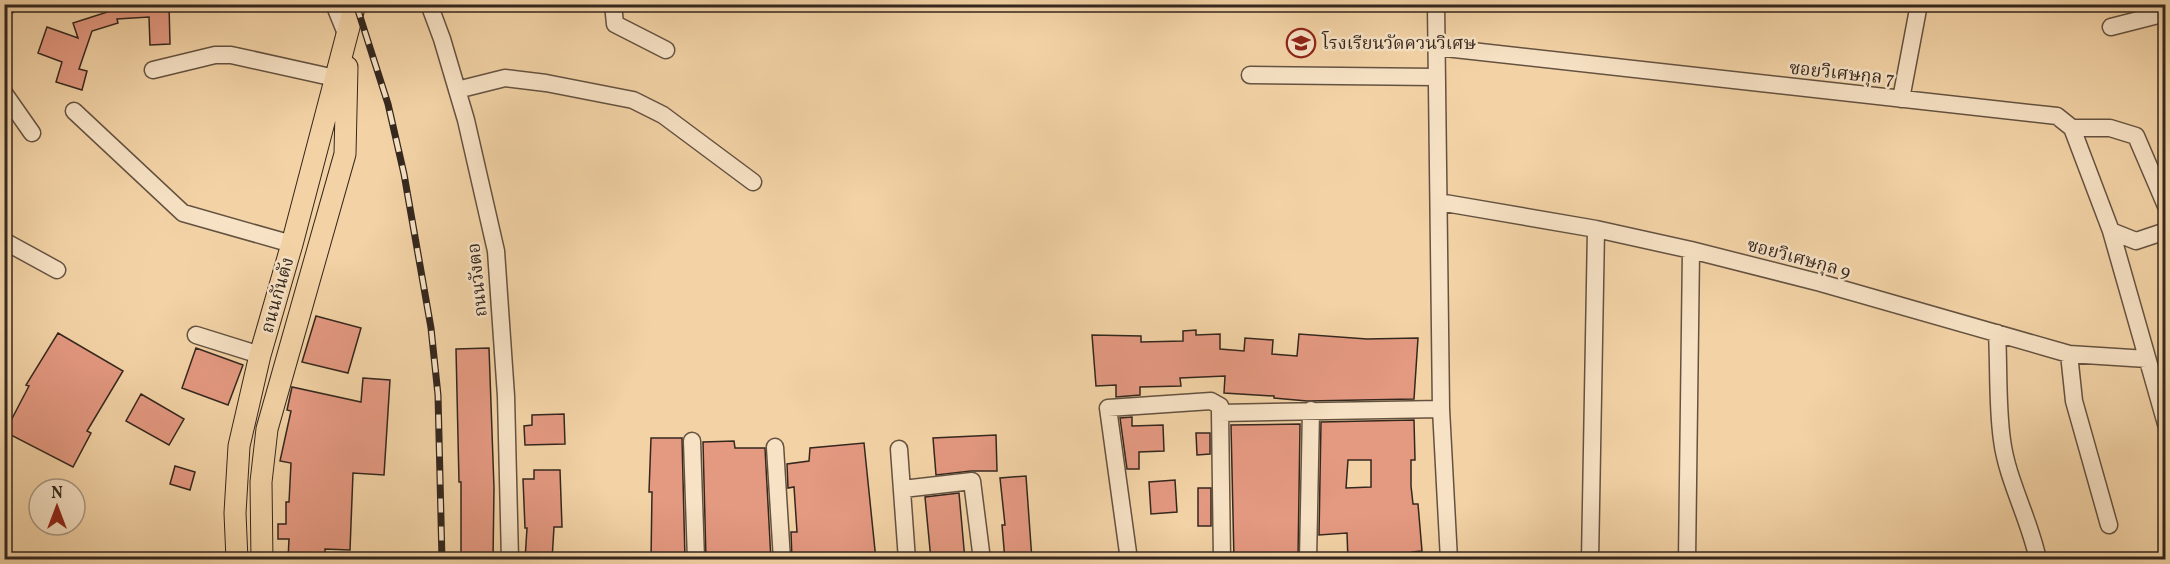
<svg xmlns="http://www.w3.org/2000/svg" width="2170" height="564" font-family="Vollkorn,'Noto Serif Thai',serif">
  <rect width="100%" height="100%" fill="#f3d3a6"/>
  <filter id="stains"><feTurbulence type="fractalNoise" baseFrequency=".00333" numOctaves="4"/><feColorMatrix values="0 0 0 0 .2 0 0 0 0 .09 0 0 0 0 .02 0 0 0 .5 -.17"/></filter>
  <radialGradient id="worn" r=".72"><stop offset=".6" stop-color="#630" stop-opacity="0"/><stop offset="1" stop-color="#630" stop-opacity=".3"/></radialGradient>
  <!-- building -->
  <path fill="#e49981" stroke="#34271e" stroke-width="1.5" fill-rule="evenodd" d="M123 4H169L170 44 150 45 149 17 117 19 118 23 92 31 79 69 87 71 82 90 56 82 62 62 38 53 47 27 78 38 73 23 123 7Z
    M316 316 361 328 348 373 302 362Z
    M1196 330V335L1220 334V349L1244 351 1245 338 1273 340 1272 354 1297 356 1299 334 1367 339 1418 338 1414 399 1307 401 1274 398V396L1224 393 1225 376 1180 378 1181 386 1140 387V395L1116 397V385L1096 386 1092 335 1141 336V342L1183 341V331Z
    M58 333 123 371 87 431 91 433 73 467 5 432 29 386 26 385Z
    M196 348 243 365 228 405 182 388Z
    M489 348 494 488 493 560H461V482H459L456 349Z
    M363 378 390 380 384 475 353 473 350 550 325 549V560H288L289 539H278V524H286V502H289L291 463 280 461 291 411 287 410 292 387 361 402Z
    M141 394 184 419 169 445 126 421Z
    M564 414 565 444 525 445 524 426 532 425V415Z
    M1132 417V426L1163 425 1164 451 1139 452V469H1127L1120 418Z
    M1414 420 1415 460H1411V486L1413 504H1418L1422 551 1412 552V560H1348L1347 533 1319 535 1321 422ZM1348 460H1371V487L1346 488Z
    M1300 424 1298 560H1234L1231 425Z
    M1196 433H1210V454L1197 455Z
    M996 435 997 471H971L936 475 933 438Z
    M651 438H682L685 560H651L652 492H649Z
    M734 441 735 448H765L771 560H706L703 442Z
    M864 443 876 560H792L791 532H797L794 487 788 488 787 464 809 461 810 448Z
    M175 466 195 472 190 490 170 484Z
    M534 470H560L562 527H554L552 560H525L527 528H525L523 479H534Z
    M1026 476 1032 560H1005L1002 525H1005L1000 478Z
    M1175 480 1177 512 1151 514 1149 482Z
    M1198 488H1211V526H1198Z
    M959 493 965 560H931L925 497Z"/>
  <g fill="none" stroke-linecap="round" stroke-linejoin="round">
    <!-- minor casing -->
    <g stroke="#645240" stroke-width="19">
      <path id="minor" d="M334 4 347 36
        M429 4 442 39 466 120 496 251 506 396 510 560
        M613 4 615 24 666 50
        M1436 4 1441 409 1449 560
        M4 8 10 4
        M2111 27 2166 13
        M1436 47 2057 116 2072 128 2111 231 2136 241 2166 231
        M153 70 215 55H231L335 78
        M1250 75 1436 77
        M457 90 505 78 546 83 633 100 663 115 753 182
        M4 93 32 133
        M1901 99 1919 4
        M74 111 183 213 292 244
        M2072 128H2110L2136 136 2166 206
        M1439 202 1596 229 1691 250 1821 283 2069 354 2147 359
        M2111 231 2166 424
        M4 241 57 270
        M1997 333C1999 368 1997 405 2002 440 2007 480 2030 520 2038 560
        M196 335 260 355
        M2069 354 2074 401 2109 525
        M692 441 696 560
        M775 447 782 560
        M899 449 907 560
        M903 489 972 481 982 560
        M1129 560 1108 408 1211 401 1220 406V413
        M1222 560 1220 413 1441 409
        M1308 560 1311 410
        M1590 560 1596 229
        M1687 560 1691 250"/>
    </g>
    <!-- major casing -->
    <g stroke="#34271e" stroke-width="23">
      <path id="major" d="M237 560 235 513 239 446 260 355 292 244 355 4
        M262 560 261 482 267 429 345 154 347 67"/>
    </g>
    <!-- minor -->
    <use href="#minor" stroke="#f7e2c5" stroke-width="16"/>
    <!-- major -->
    <use href="#major" stroke="#f3d3a6" stroke-width="21"/>
    <!-- rail casing -->
    <g stroke="#34271e" stroke-width="7">
      <path id="rail" d="M356 4 388 104 404 174 431 328 438 395 442 560"/>
    </g>
    <!-- rail -->
    <use href="#rail" stroke="#f7e2c5" stroke-width="4.5" stroke-dasharray="14" stroke-linecap="butt"/>
  </g>
  <!-- icons -->
  <defs>
    <g id="school-ring" transform="scale(1.5)"><circle r="9.5" fill="#f7e2c5" stroke="#8f2418" stroke-width="1.5"/><path d="M0-5L7-2L0 1L-7-2ZM-4 1L0 2.5L4 1V4Q0 6-4 4Z" fill="#8f2418"/></g>
  </defs>
  <g fill-rule="evenodd">
    <use href="#school-ring" x="1301" y="43"/>
  </g>
  <g text-anchor="middle" stroke-width="5" stroke-linejoin="round" paint-order="stroke">
    <!-- poi labels -->
    <g font-size="18" fill="#34271e" stroke="#f7e2c5" text-anchor="start">
      <text x="1322" y="49">โรงเรียนวัดควนวิเศษ</text>
    </g>
    <!-- street labels -->
    <g font-size="18" fill="#34271e" stroke="#f7e2c5">
      <text transform="translate(1842 73) rotate(6)" y="6">ซอยวิเศษกุล 7</text>
      <text transform="translate(1799 258) rotate(15)" y="6">ซอยวิเศษกุล 9</text>
      <text transform="translate(477 280) rotate(-96)" y="6">ถนนวังตอ</text>
      <text transform="translate(277 295) rotate(-74)" y="6">ถนนกันตัง</text>
    </g>
  </g>
  <!-- margin -->
  <rect width="2170" height="564" fill="none" stroke="#f3d3a6" stroke-width="24"/>
  <rect x="6" y="6" width="2158" height="552" fill="none" stroke="#34271e" stroke-width="3"/>
  <rect x="12" y="12" width="2146" height="540" fill="none" stroke="#34271e" stroke-width="1.5"/>
  <!-- north arrow -->
  <g transform="translate(57 507)"><circle r="28" fill="#f7e2c5" stroke="#a99782" stroke-width="1.5"/>
  <path d="M0-4.5L10 22L0 15L-10 22Z" fill="#8f2418"/>
  <text y="-9" font-size="16" font-weight="bold" text-anchor="middle" fill="#34271e">N</text>
  </g>
  <rect width="100%" height="100%" filter="url(#stains)"/>
  <rect width="100%" height="100%" fill="url(#worn)"/>
</svg>
